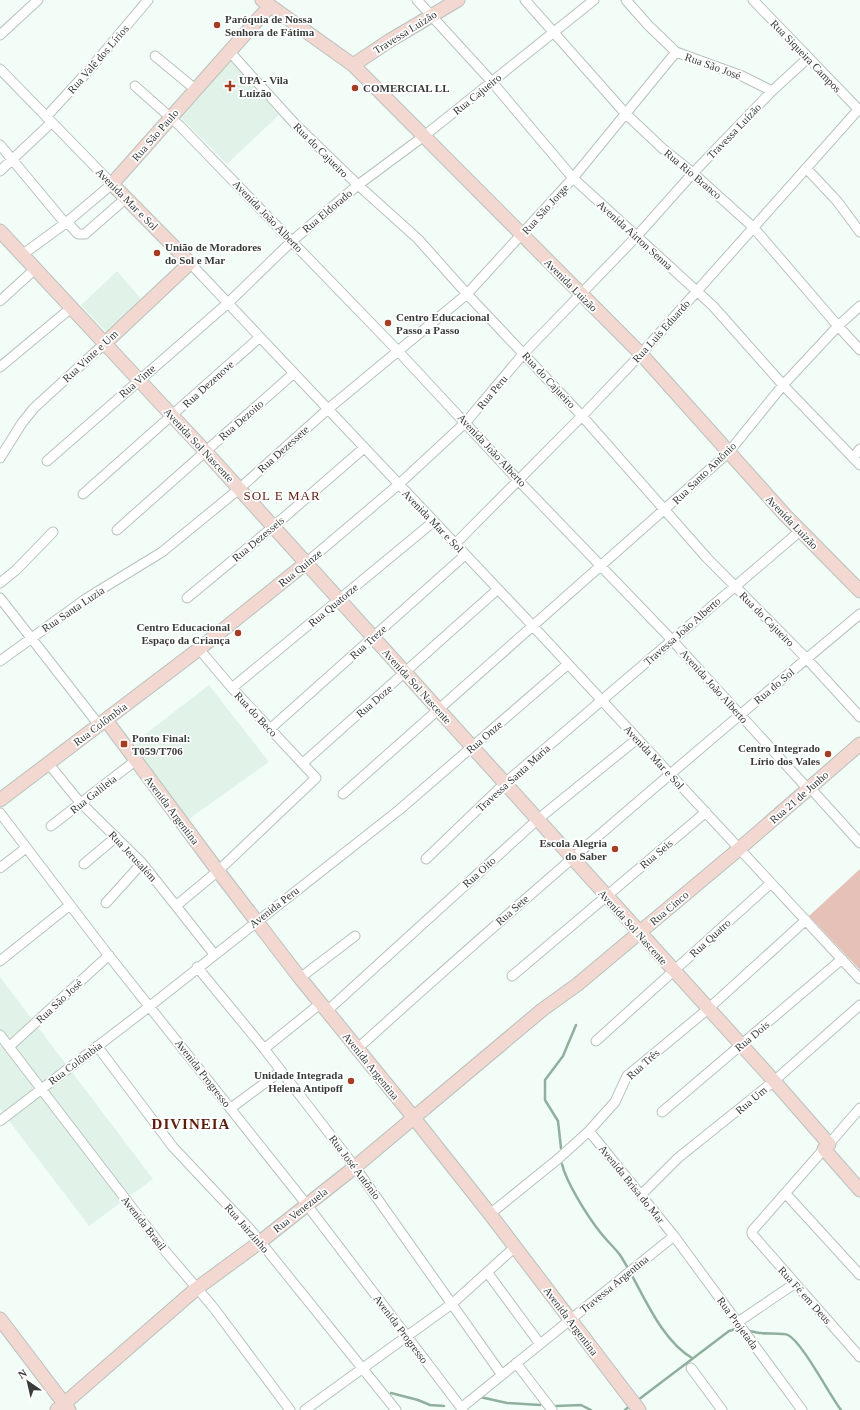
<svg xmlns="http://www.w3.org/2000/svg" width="860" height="1410" font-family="'Times New Roman',serif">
  <rect width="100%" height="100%" fill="#f3fdf7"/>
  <!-- built -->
  <path fill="#e1f3e9" d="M230 58 279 115 227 164 179 116Z
    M117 271 142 300 108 334 81 305Z
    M209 685 269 762 186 821 130 746Z
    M0 977 153 1179 89 1226 0 1109Z"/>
  <!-- garden -->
  <path fill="#e5c1b7" d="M860 869V970L809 916Z"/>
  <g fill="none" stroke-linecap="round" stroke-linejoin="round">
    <!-- stream -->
    <path stroke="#90b09f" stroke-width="2.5" d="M561 1148 558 1121 545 1100V1080L563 1056 576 1025
      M562 1164C566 1182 588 1217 600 1232 606 1240 614 1247 620 1255 641 1287 658 1338 692 1358
      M746 1330C751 1331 756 1333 761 1333 767 1334 784 1333 788 1335 802 1342 829 1394 841 1410
      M391 1393 418 1400 430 1405 444 1406
      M480 1397 507 1403 540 1405
      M638 1400 729 1331 739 1328
      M556 1406 581 1405 591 1410
      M625 1410 631 1405"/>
    <!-- street casing -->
    <g stroke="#b8c2bd" stroke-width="11">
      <path id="street" d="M417 0 492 82 573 178 713 306 783 385 860 465
        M525 0 625 113 662 148 693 173 753 227 838 326 860 350
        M626 0 648 25 676 52 742 76 772 91
        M753 0 860 111
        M0 35 38 0
        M229 51 295 124 358 185 418 239 467 294 582 416 707 558 807 659 860 717
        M155 56 195 89
        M0 69 112 184 67 222 22 255
        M135 86 180 126 398 351 518 480 672 640 808 789 813 791 860 843
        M46 117 90 69 148 0
        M0 145 65 223
        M806 168 837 201 860 232
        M0 171 51 123
        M67 222 78 234H85L126 198
        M190 263 532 625 860 979
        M0 301 35 269
        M0 367 71 308
        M0 458 22 423 34 408 104 344
        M853 458 860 449
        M47 461 228 303 292 241 358 185 424 136 594 0
        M83 494 260 337
        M117 530 294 373
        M455 544 582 416 641 354 858 110
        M306 563 398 485 466 422 524 353 636 237 693 173 772 91 808 58
        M0 583 16 570 53 532
        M0 598 99 725
        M187 598 273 527 364 448
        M0 661 87 598 162 552 239 489 328 409 467 294 573 178 676 52
        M232 688 433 522
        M270 729 465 555
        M48 763 78 800 142 863 214 954
        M303 763 498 589
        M343 794 728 453 783 385 838 326 860 306
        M0 813 106 952 307 1205 463 1410
        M51 826 135 761
        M426 859 505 783 800 531
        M84 864 116 837
        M0 868 26 848
        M106 903 142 863
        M177 905 218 871 316 778 232 688 199 649
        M0 961 70 905
        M197 967 262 1046 355 1167 502 1375
        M512 976 706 812
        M300 978 355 936
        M327 1011 537 820 637 739
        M0 1035 166 1252 213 1307 290 1410
        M596 1041 771 883
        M97 1046 173 1147 250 1229 396 1410
        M9 1047 109 955
        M264 1049 321 1003
        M357 1049C521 900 690 756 860 614
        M231 1108 281 1071
        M662 1112 842 959
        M0 1121 150 1006 399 810 568 664
        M589 1131 674 1236 802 1410
        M829 1144 860 1108
        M824 1149 752 1231V1234L860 1357
        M786 1194 860 1275
        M641 1195 678 1158 774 1081 860 1005
        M490 1214 558 1159 589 1131 615 1102 627 1076 708 1009 806 920
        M487 1272 540 1344
        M738 1322 794 1284
        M516 1363 552 1410
        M691 1368 722 1410
        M461 1408 674 1236
        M305 1410 453 1303 515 1247"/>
    </g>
    <!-- secondary casing -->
    <g stroke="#b8c2bd" stroke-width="15">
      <path id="secondary" d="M262 0 353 65 641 354 786 516 860 591
        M353 65 389 41 458 0
        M0 231 205 451 774 1081 829 1144 824 1149 860 1190
        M104 344 190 263 112 184 269 7
        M106 720 218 871 300 978 414 1118 490 1214 639 1410
        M0 800 199 649 306 563
        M0 1319 69 1410
        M57 1410 196 1289 260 1242 355 1167 542 1010 578 984 739 849 860 744"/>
    </g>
    <!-- street -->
    <use href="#street" stroke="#fff" stroke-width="9"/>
    <!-- secondary -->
    <use href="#secondary" stroke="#f3d8d1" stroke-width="13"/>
  </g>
  <!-- markers -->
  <g fill="#a63d23" stroke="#fff" stroke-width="1.5">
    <circle cx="217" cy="25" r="4"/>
    <path d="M228 80h4v4h4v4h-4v4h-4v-4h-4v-4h4z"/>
    <circle cx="355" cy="88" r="4"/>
    <circle cx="157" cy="253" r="4"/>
    <circle cx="388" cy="323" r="4"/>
    <circle cx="238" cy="633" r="4"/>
    <rect x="120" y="740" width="8" height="8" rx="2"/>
    <circle cx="828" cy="754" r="4"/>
    <circle cx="615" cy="849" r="4"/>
    <circle cx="351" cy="1081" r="4"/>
  </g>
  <g text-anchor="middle" stroke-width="3.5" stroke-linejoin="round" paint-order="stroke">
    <!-- poi labels -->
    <g font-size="11" font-weight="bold" fill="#383c3a" stroke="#fff" text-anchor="start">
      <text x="225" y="23">Paróquia de Nossa<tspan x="225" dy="13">Senhora de Fátima</tspan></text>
      <text x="239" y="84">UPA - Vila<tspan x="239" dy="13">Luizão</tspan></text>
      <text x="363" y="92">COMERCIAL LL</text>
      <text x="165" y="251">União de Moradores<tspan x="165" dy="13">do Sol e Mar</tspan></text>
      <text x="396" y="321">Centro Educacional<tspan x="396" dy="13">Passo a Passo</tspan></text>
      <text x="230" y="631" text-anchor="end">Centro Educacional<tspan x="230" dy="13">Espaço da Criança</tspan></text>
      <text x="132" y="742">Ponto Final:<tspan x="132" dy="13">T059/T706</tspan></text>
      <text x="820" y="752" text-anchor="end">Centro Integrado<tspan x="820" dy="13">Lírio dos Vales</tspan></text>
      <text x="607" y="847" text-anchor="end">Escola Alegria<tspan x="607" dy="13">do Saber</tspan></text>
      <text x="343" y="1079" text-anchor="end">Unidade Integrada<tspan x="343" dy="13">Helena Antipoff</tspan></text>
    </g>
    <!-- street labels -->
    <g font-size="11" fill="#383c3a" stroke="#fff">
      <text transform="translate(405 32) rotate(-32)" y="4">Travessa Luizão</text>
      <text transform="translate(806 56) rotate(46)" y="4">Rua Siqueira Campos</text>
      <text transform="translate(98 59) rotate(-49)" y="4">Rua Valê dos Lírios</text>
      <text transform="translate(713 66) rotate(20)" y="4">Rua São José</text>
      <text transform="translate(477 94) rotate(-39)" y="4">Rua Cajueiro</text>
      <text transform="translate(734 131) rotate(-46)" y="4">Travessa Luízão</text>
      <text transform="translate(155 135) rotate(-49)" y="4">Rua São Paulo</text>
      <text transform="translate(321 150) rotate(45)" y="4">Rua do Cajueiro</text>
      <text transform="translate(693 174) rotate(40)" y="4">Rua Rio Branco</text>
      <text transform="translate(127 199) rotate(45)" y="4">Avenida Mar e Sol</text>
      <text transform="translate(545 209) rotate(-48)" y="4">Rua São Jorge</text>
      <text transform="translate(327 211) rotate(-40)" y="4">Rua Eldorado</text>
      <text transform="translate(268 216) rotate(46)" y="4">Avenida João Alberto</text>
      <text transform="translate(635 235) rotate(42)" y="4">Avenida Airton Senna</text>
      <text transform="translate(571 285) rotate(45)" y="4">Avenida Luizão</text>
      <text transform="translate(661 331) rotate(-48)" y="4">Rua Luís Eduardo</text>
      <text transform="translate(90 356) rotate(-43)" y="4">Rua Vinte e Um</text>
      <text transform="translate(549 380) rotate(47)" y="4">Rua do Cajueiro</text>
      <text transform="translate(137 381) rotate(-41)" y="4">Rua Vinte</text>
      <text transform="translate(208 384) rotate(-42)" y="4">Rua Dezenove</text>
      <text transform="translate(492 392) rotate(-50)" y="4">Rua Peru</text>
      <text transform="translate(241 420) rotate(-41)" y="4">Rua Dezoito</text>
      <text transform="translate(199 445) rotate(47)" y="4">Avenida Sol Nascente</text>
      <text transform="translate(283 449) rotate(-42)" y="4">Rua Dezessete</text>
      <text transform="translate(492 450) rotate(47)" y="4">Avenida João Alberto</text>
      <text transform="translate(704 473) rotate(-44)" y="4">Rua Santo Antônio</text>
      <text transform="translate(433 521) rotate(46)" y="4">Avenida Mar e Sol</text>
      <text transform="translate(792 522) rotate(46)" y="4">Avenida Luizão</text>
      <text transform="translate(258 539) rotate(-40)" y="4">Rua Dezesseis</text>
      <text transform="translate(300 568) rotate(-39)" y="4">Rua Quinze</text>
      <text transform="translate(333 605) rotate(-40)" y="4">Rua Quatorze</text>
      <text transform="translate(73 609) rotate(-34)" y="4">Rua Santa Luzia</text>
      <text transform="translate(767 619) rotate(45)" y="4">Rua do Cajueiro</text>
      <text transform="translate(682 631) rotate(-41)" y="4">Travessa João Alberto</text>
      <text transform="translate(368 642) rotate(-42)" y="4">Rua Treze</text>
      <text transform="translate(417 686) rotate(48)" y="4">Avenida Sol Nascente</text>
      <text transform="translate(714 686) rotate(48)" y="4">Avenida João Alberto</text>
      <text transform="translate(774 686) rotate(-40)" y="4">Rua do Sol</text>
      <text transform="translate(374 701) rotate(-41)" y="4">Rua Doze</text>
      <text transform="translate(256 714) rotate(47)" y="4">Rua do Beco</text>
      <text transform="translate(100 724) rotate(-37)" y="4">Rua Colômbia</text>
      <text transform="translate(484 737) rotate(-41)" y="4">Rua Onze</text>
      <text transform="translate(654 757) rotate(47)" y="4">Avenida Mar e Sol</text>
      <text transform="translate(513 778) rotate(-42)" y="4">Travessa Santa Maria</text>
      <text transform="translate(93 794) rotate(-38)" y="4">Rua Galileia</text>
      <text transform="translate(799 797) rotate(-41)" y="4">Rua 21 de Junho</text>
      <text transform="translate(172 810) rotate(53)" y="4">Avenida Argentina</text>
      <text transform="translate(656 854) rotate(-40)" y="4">Rua Seis</text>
      <text transform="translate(133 856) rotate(47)" y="4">Rua Jerusalém</text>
      <text transform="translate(479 872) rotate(-42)" y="4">Rua Oito</text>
      <text transform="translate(274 907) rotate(-38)" y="4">Avenida Peru</text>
      <text transform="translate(669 908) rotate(-40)" y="4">Rua Cinco</text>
      <text transform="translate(512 910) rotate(-41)" y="4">Rua Sete</text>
      <text transform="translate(633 927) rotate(48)" y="4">Avenida Sol Nascente</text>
      <text transform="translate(710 938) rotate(-42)" y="4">Rua Quatro</text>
      <text transform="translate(59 1001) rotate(-43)" y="4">Rua São José</text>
      <text transform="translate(752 1036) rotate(-40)" y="4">Rua Dois</text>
      <text transform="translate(75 1063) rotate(-37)" y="4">Rua Colômbia</text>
      <text transform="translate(643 1064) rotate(-42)" y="4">Rua Três</text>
      <text transform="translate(371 1066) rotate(51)" y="4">Avenida Argentina</text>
      <text transform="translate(203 1073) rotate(52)" y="4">Avenida Progresso</text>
      <text transform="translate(751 1100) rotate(-40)" y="4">Rua Um</text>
      <text transform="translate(355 1167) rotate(53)" y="4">Rua José Antônio</text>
      <text transform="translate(632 1184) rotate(51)" y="4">Avenida Brisa do Mar</text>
      <text transform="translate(300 1210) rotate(-38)" y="4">Rua Venezuela</text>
      <text transform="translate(144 1223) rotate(52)" y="4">Avenida Brasil</text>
      <text transform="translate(247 1228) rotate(49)" y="4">Rua Jairzinho</text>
      <text transform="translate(614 1284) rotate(-39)" y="4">Travessa Argentina</text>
      <text transform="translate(805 1295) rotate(48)" y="4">Rua Fé em Deus</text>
      <text transform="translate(571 1321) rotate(53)" y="4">Avenida Argentina</text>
      <text transform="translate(738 1323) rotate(54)" y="4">Rua Projetada</text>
      <text transform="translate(401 1329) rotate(53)" y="4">Avenida Progresso</text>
    </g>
    <!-- quarter labels -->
    <g font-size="13" letter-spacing="1" fill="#5e1c0b" stroke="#fff">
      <text x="282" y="500">SOL E MAR</text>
    </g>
    <!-- district labels -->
    <g font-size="15" font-weight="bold" letter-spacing="1" fill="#5e1c0b" stroke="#fff">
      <text x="191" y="1129">DIVINEIA</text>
    </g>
  </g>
  <!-- north arrow -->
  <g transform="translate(28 1382) rotate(326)" stroke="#ffffff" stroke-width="3" paint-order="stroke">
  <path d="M0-3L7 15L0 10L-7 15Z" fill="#383c3a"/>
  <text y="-6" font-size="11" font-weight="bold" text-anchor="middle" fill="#383c3a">N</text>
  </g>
</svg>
